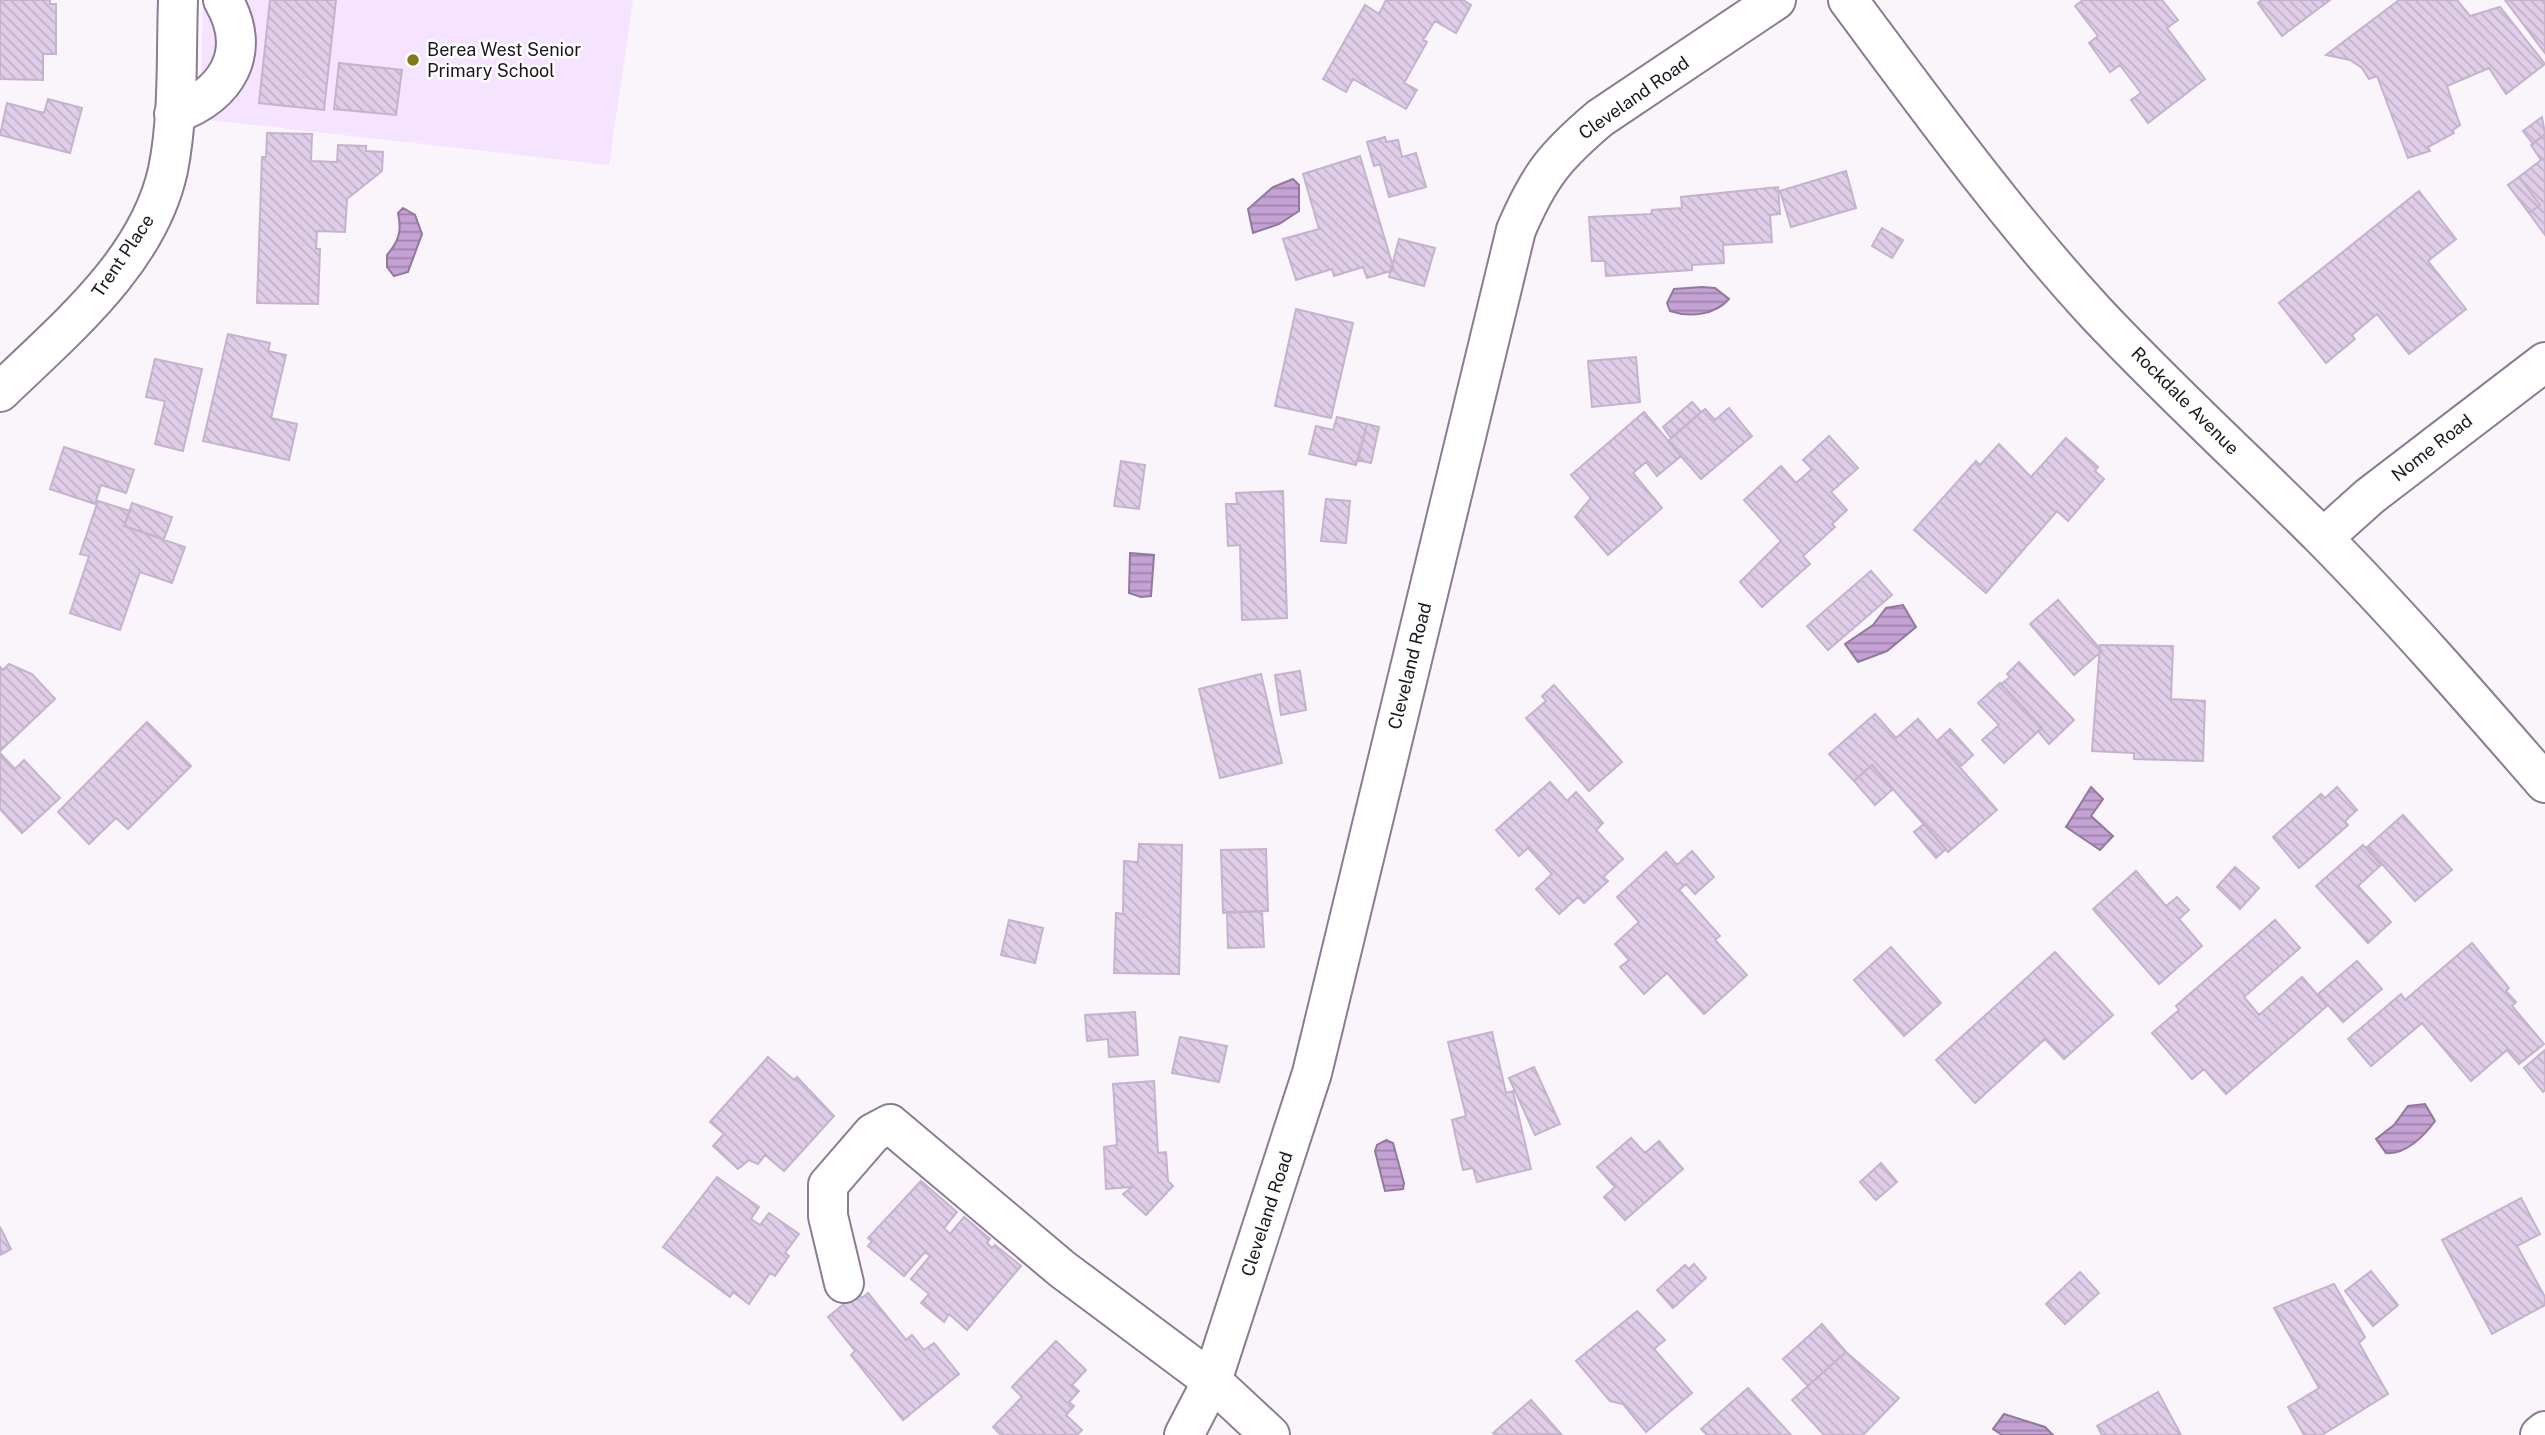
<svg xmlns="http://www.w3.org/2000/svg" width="2545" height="1435" font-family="'Public Sans',sans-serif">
  <defs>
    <pattern id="water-rules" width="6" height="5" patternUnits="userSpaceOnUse" patternTransform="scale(1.75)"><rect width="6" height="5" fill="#c4a2d4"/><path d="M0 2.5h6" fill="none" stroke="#9e83ab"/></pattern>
    <pattern id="building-back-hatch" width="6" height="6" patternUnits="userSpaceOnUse" patternTransform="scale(1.75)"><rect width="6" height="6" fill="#e0cee9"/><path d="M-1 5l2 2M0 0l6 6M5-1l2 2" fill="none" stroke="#c0b0c7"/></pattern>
  </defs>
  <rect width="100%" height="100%" fill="#f9f5fb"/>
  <!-- built -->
  <path fill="#f5e3ff" d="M203 0H633L609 165 200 119Z"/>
  <!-- water -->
  <path fill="url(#water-rules)" stroke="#91789e" stroke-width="2" d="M1293 179 1299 185V211L1279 224 1253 233 1248 209 1273 187Z
    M403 208 415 215 422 234 408 272 394 276 387 267V255C399 241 402 231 398 213Z
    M1702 287 1715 288 1729 299C1715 315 1690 318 1670 311L1667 303 1674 289Z
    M1130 553 1154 555 1151 596 1141 597 1129 593Z
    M1903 605 1916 627 1887 651 1858 662 1845 644 1873 625 1886 608Z
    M2091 787 2103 799 2091 816 2113 836 2100 850 2066 827Z
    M2425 1104 2435 1121C2425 1135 2406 1155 2386 1153L2376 1139 2394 1125 2408 1106Z
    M1386 1140 1393 1143 1404 1183 1403 1189 1385 1191 1375 1151 1377 1145Z
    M2004 1414 2045 1427 2053 1435H2002L1993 1429Z"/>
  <!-- building -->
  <path fill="url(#building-back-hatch)" stroke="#c5b3ce" stroke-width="2" d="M0 0H50V4H56V54H43V80L0 79Z
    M270 0H336L324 110 259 103Z
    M1386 0H1463L1471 5 1456 33 1435 21 1423 40 1427 42 1404 83 1417 90 1406 109 1353 79 1346 92 1323 79 1365 5 1379 14Z
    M2083 0H2162L2178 20 2167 28 2205 79 2148 123 2131 100 2141 93 2120 65 2110 72 2089 43 2098 36 2075 6Z
    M2261 0H2330L2282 36 2258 3Z
    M2399 0H2457L2470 16 2500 7 2545 64 2506 94 2489 68 2447 86 2460 125 2453 130 2454 133 2428 147 2430 151 2408 158 2377 76 2369 79 2362 68 2350 60 2326 55Z
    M2505 0H2545V53Z
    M339 63 402 70 396 115 334 109Z
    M48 99 82 108 70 153 0 135 7 103 44 113Z
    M2542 117 2545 134 2533 144 2523 131Z
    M267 133 312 134 311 161 337 162 338 145 366 146V151L383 152 382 171 347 199 345 232 317 231 316 249H320L318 304 257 303 262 157H266Z
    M2545 134V235L2529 213 2540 205 2519 177 2541 160 2531 145Z
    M1385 137 1386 142 1398 140 1402 157 1416 153 1426 187 1389 197 1380 164 1374 166 1367 142Z
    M1360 156 1394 270 1367 278 1363 267 1334 276 1332 269 1296 280 1283 239 1319 229 1303 174Z
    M1846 171 1856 208 1791 227 1780 191Z
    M2519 177 2540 205 2529 213 2508 185Z
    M1778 187 1780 214 1770 215 1772 242 1723 245 1724 263 1692 265V270L1606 276 1605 261H1592L1589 217 1651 214 1652 210 1682 208 1681 197Z
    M2419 191 2456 239 2428 261 2466 309 2409 354 2377 314 2352 335 2355 339 2326 363 2279 303Z
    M1882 228 1903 240 1892 258 1872 246Z
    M1399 239 1435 248 1424 286 1389 277Z
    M1296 309 1353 323 1331 418 1275 406Z
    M228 334 270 343 268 351 286 355 271 418 297 424 289 460 203 441Z
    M1636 357 1640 402 1592 407 1588 361Z
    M155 359 202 369 183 451 155 444 165 401 146 397Z
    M1692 402 1701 412 1671 438 1663 427Z
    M1729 408 1752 436 1701 479 1668 441 1705 409 1715 420Z
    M1644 412 1681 456 1657 476 1646 462 1633 473 1662 508 1608 555 1575 517 1591 498 1571 475Z
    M1337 417 1367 424 1356 465 1309 454 1316 426 1333 430Z
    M1367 424 1379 427 1371 463 1358 460Z
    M1829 436 1858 468 1831 492 1847 510 1832 524 1835 527 1803 556 1810 564 1762 607 1740 582 1781 541 1744 500 1781 466 1796 483 1812 469 1803 460Z
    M2066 438 2098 467 2095 471 2104 479 2068 521 2057 511 1986 593 1914 530 1976 461 1980 465 1999 444 2031 477Z
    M64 447 134 470 126 493 101 485 95 504 50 489Z
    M1121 461 1145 465 1139 509 1114 506Z
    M1283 491 1287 618 1242 620 1240 545 1228 546 1226 504H1237L1236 493Z
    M1326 499 1350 501 1346 543 1321 541Z
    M98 501 130 511 124 526 185 547 172 583 140 572 120 630 70 613 89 556 80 554Z
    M132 503 172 517 164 539 124 526Z
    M1871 571 1892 595 1828 650 1807 626Z
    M2058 600 2102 651 2074 675 2030 624Z
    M2100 645 2173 646 2171 699 2205 701 2203 761 2134 759V753L2092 751Z
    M2019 662 2074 720 2049 744 2038 731 2042 728 2001 684 2010 677 2007 674Z
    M9 664 32 674 55 699 0 751V667L3 670Z
    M1300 671 1306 710 1281 715 1275 675Z
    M1261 674 1282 763 1220 778 1199 689Z
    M2000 683 2042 728 2004 763 1982 740 1999 725 1978 703Z
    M1554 685 1622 762 1589 791 1526 718 1546 701 1542 696Z
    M1875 714 1896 738 1918 719 1997 810 1948 852 1872 765 1854 781 1829 754Z
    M147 722 191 766 128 829 116 818 89 844 58 812Z
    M1950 729 1973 755 1960 767 1937 741Z
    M0 753 15 769 24 760 60 798 22 833 0 809Z
    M1872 765 1893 789 1875 805 1854 781Z
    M1550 782 1567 801 1576 792 1603 823 1596 830 1623 859 1603 877 1608 881 1584 903 1578 897 1559 914 1536 889 1552 874 1528 848 1519 856 1496 830Z
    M2337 787 2357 810 2345 821 2348 825 2299 868 2273 837 2321 794 2325 798Z
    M2403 815 2452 870 2415 901 2367 847Z
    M1924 824 1946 849 1936 858 1914 832Z
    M1139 844 1182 845 1179 974 1114 973 1116 913 1123 914 1124 861 1138 862Z
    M2363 845 2381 865 2358 886 2391 922 2368 943 2316 886Z
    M1266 849 1268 911 1223 913 1221 850Z
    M1692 851 1714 877 1695 894 1686 884 1679 890 1720 936 1715 940 1747 975 1704 1014 1667 973 1644 994 1620 967 1629 960 1615 944 1639 922 1617 897 1666 852 1677 865Z
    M2235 867 2259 888 2240 909 2217 887Z
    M2136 871 2166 906 2177 897 2189 910 2179 919 2202 946 2159 984 2093 909Z
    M1262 911 1264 947 1228 948 1227 912Z
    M1009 920 1043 928 1035 963 1001 955Z
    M2275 920 2300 948 2244 997 2259 1015 2302 977 2327 1006 2226 1094 2204 1069 2192 1079 2152 1033 2179 1010 2176 1006Z
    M2472 943 2509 988 2506 991 2516 1002 2512 1006 2544 1044 2519 1064 2507 1050 2471 1081 2422 1023 2371 1066 2348 1039 2401 994 2405 1000Z
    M1891 947 1941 1003 1904 1036 1854 980Z
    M2055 952 2113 1015 2064 1059 2045 1039 1975 1103 1936 1060Z
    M2357 961 2382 989 2343 1022 2318 994Z
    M1135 1012 1138 1055 1109 1057 1108 1039 1087 1041 1085 1015Z
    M1492 1032 1506 1093 1513 1091 1531 1169 1477 1182 1473 1168 1463 1170 1452 1120 1466 1116 1448 1042Z
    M1180 1037 1227 1046 1219 1082 1172 1073Z
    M2545 1050V1090L2543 1092 2524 1068Z
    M768 1057 794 1080 797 1077 834 1116 784 1171 765 1155 758 1164 749 1160 738 1169 713 1146 724 1134 710 1122Z
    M1534 1067 1560 1124 1535 1135 1509 1078Z
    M1154 1081 1158 1153 1166 1152 1168 1181 1173 1186 1146 1215 1123 1194 1132 1187 1106 1189 1104 1147 1117 1145 1113 1084Z
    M1631 1138 1645 1153 1659 1141 1683 1169 1625 1220 1604 1197 1615 1187 1597 1167Z
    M1881 1163 1897 1182 1876 1200 1860 1182Z
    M717 1177 759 1207 751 1219 760 1225 769 1213 799 1234 785 1253 789 1256 775 1276 770 1273 749 1304 733 1292 730 1297 663 1247Z
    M921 1181 957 1212 944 1228 950 1234 964 1217 990 1239 987 1243 992 1248 995 1245 1021 1266 967 1330 949 1314 944 1322 921 1303 929 1294 911 1279 930 1256 925 1252 904 1276 868 1246 872 1241 868 1238Z
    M2521 1198 2540 1234 2517 1246 2545 1297V1305L2492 1334 2442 1240Z
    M0 1227 11 1249 0 1255Z
    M1694 1264 1706 1278 1673 1308 1657 1290 1685 1265 1689 1269Z
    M2371 1271 2398 1305 2373 1326 2345 1291Z
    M2080 1272 2099 1293 2065 1324 2046 1304Z
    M2334 1284 2365 1337 2359 1343 2388 1394 2322 1435H2304L2288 1407 2319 1388 2274 1308Z
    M857 1293 862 1298 868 1293 906 1340 912 1335 924 1350 934 1343 959 1374 903 1420 851 1355 855 1351 828 1317Z
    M1637 1311 1665 1340 1654 1349 1692 1393 1646 1432 1623 1404 1610 1401 1576 1361Z
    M1822 1324 1846 1352 1808 1386 1783 1359Z
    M1056 1341 1086 1370 1072 1385 1079 1391 1069 1402 1074 1406 1066 1415 1082 1430 1077 1435H1001L993 1427 1022 1397 1012 1387Z
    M1846 1352 1899 1398 1863 1435H1824L1792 1400Z
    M1748 1388 1791 1435H1707L1701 1429Z
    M2158 1392 2181 1435H2102L2097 1426Z
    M1531 1400 1561 1434 1495 1435 1493 1433Z"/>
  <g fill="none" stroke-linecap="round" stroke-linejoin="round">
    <!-- minor casing -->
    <g stroke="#8c7b94" stroke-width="42">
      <path id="minor" d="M1848 0C1927 106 2005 214 2095 312 2167 389 2246 461 2321 536 2399 615 2472 699 2545 783
        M174 114C226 95 254 53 223 0
        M0 392C64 330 148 262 168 170 179 115 176 56 178 0
        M2323 538 2370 496 2545 362
        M844 1283 828 1216V1185L873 1133 890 1124 1062 1269 1212 1381 1270 1435
        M1184 1435 1212 1381 1312 1073 1516 230C1539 176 1555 156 1600 118L1776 0
        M2540 1435 2545 1431"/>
    </g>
    <!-- minor -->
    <use href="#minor" stroke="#fff" stroke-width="38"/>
  </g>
  <!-- markers -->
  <circle fill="#80791e" stroke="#fff" stroke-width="2.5" cx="413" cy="60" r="7"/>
  <g text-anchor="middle" stroke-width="5" stroke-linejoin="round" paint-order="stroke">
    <!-- poi labels -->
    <g font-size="18" fill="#1b151f" stroke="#fff" text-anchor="start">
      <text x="427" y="56">Berea West Senior<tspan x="427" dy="21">Primary School</tspan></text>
    </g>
    <!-- street labels -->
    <g font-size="18" fill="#1b151f" stroke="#fff">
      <text transform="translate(1634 98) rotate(-35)" y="6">Cleveland Road</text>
      <text transform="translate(123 256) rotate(-56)" y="6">Trent Place</text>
      <text transform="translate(2185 401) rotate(45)" y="6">Rockdale Avenue</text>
      <text transform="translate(2432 448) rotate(-38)" y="6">Nome Road</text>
      <text transform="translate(1410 666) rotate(-76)" y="6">Cleveland Road</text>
      <text transform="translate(1267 1214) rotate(-72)" y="6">Cleveland Road</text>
    </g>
  </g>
</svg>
